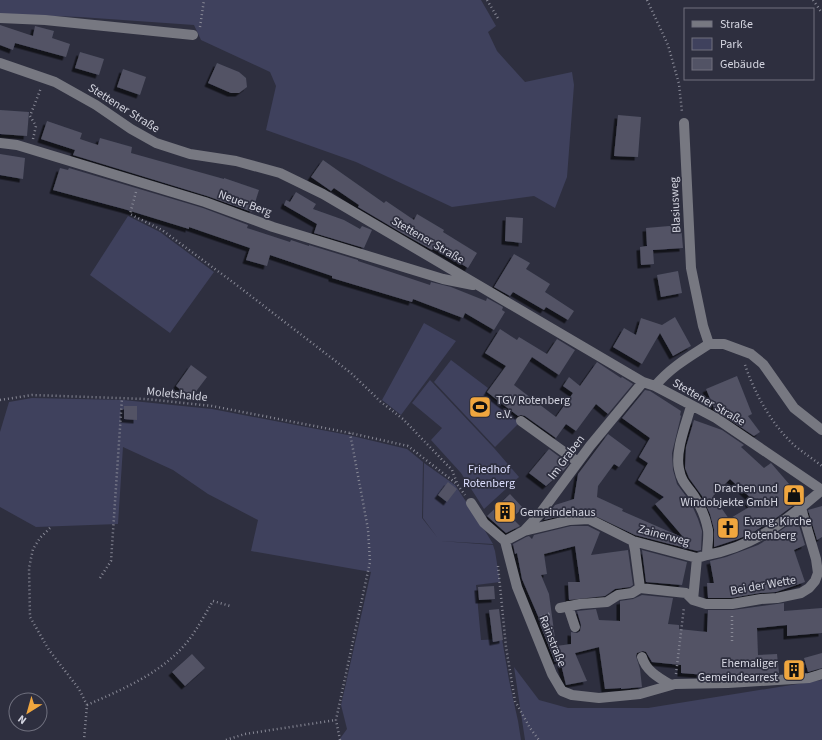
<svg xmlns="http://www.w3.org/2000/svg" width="822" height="740" font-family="'Source Sans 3',sans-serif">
  <defs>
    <filter id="shadow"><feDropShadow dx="-3.5" dy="3.5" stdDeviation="0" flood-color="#0009"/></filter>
  </defs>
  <rect width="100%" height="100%" fill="#2e2f3f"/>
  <!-- green -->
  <path fill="#3f415d" d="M0 0H481L496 26 488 32 497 51 525 82 572 72 574 85 567 177 555 208 534 196 452 207 356 162 266 130 276 86 270 72 201 40 194 25 80 17 0 14Z
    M128 216 160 232 214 272 170 333 90 275Z
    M424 323 456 341 401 415 382 400Z
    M451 360 488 388 485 393 521 421 495 447 434 382Z
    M430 380 494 448 519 477 484 509 461 473 431 440 442 428 412 403Z
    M32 398 123 400 212 409 348 435 407 449 423 462 422 518 437 537 423 518 424 463 455 485 481 524 493 544 440 541 493 545 495 551 500 582 476 585 481 640 502 639 509 680 518 721 521 740H339L347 729 341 705 371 572 251 551 258 520 208 494 173 470 123 447 118 524 36 527 0 507V432L9 402Z
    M514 667 539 700 568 708H648L822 680V740H525Z"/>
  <!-- building -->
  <path fill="#525365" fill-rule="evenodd" filter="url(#shadow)" d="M0 25 33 36 35 26 54 31 52 38 70 44 66 57 15 43 13 50 0 45Z
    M80 52 104 59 99 75 75 68Z
    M217 63 239 72 246 78 247 87 239 93H231L208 83Z
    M123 69 146 77 140 95 117 87Z
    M0 110 29 112 27 136 0 134Z
    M618 115 641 117 638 157 614 156Z
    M47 121 82 133 80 139 98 145 100 138 132 147 131 153 224 179V178L259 190 252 212 207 196 73 155 75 150 41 139Z
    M0 154 25 158 23 179 0 175Z
    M323 160 384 203 386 201 414 220 417 214 444 230 443 232 477 253 468 268 434 247 432 250 402 233 358 207 359 205 334 188 331 191 311 177Z
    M60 168 68 170 69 168 203 208 248 225 247 228 290 242 291 240 309 246V245L358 260V261L430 285 431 282 451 287 486 301 487 298 503 307 502 310 505 312 494 330 465 313 463 318 413 299 412 302 332 278V276L270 255 267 266 246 260 250 248 189 227V229L124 209 53 190Z
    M296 192 316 204 313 209 344 220 360 229 362 226 372 230 364 248 314 233 317 224 284 205 286 200 290 202Z
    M506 217 523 218 522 243 505 241Z
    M681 225 683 248 653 250 654 264 641 265 640 247 647 246 646 228Z
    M514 254 530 263 526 269 550 284 545 292 574 311 568 320 546 307 544 310 513 292 510 296 494 287Z
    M678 271 682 293 661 297 657 275Z
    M675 317 691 346 673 356 660 333 642 364 613 347 624 328 636 335 641 318 662 325Z
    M500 329 517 340 519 337 547 354 557 339 575 350 559 375 532 357 514 385 556 417 573 393 563 386 569 377 580 386 597 362 621 378 622 377 633 384 608 414 596 404 576 431 566 424 556 438 525 416 521 415 518 416 487 392 506 366 485 353Z
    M191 365 207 377 191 398 176 386Z
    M737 376 752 414 748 416 760 432 754 436 715 410 706 389Z
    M645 390 650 391 681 411 680 415 681 416 672 453 673 470 677 484 691 503 698 519 702 531 701 550 697 551 635 535 589 513 569 514 544 520 555 505 574 499 578 474 608 434 631 451 619 467 614 464 598 486 597 497 623 509 622 511 684 538 655 504 664 497 638 480 648 463 639 457 650 438 622 418Z
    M124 406H137V420L124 419Z
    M694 420 722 430 744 445 741 447 764 468 771 463 802 499 779 516 752 533 738 539 714 547V529L710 514 702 496 689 478 685 468 686 447ZM730 479 752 499 748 502 751 506 729 519 713 496Z
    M549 449 569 464 564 470 546 486 529 473Z
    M448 482 457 489 447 502 438 495Z
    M510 494 523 508 512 518 520 526 506 533 487 516Z
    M822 506V537L817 540 808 510Z
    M797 519 805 545 794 550 805 582 776 592 760 593 731 598H708L707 583H714L710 561 726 557 758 545 773 536Z
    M571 526H588L600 532 591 555 628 550 633 585 630 587 615 589 605 596 569 600 568 582H580L575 546 544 554 547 574 541 575 549 594 556 646 571 644V632L577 633 580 631 581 625 577 611 596 609 599 620 620 621V601L633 599 642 595 673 598 668 624 679 625V629L707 632 708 610H733L784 603V611L822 608V633L787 636V625L757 628 758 655 777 654 779 673 706 677V675L681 673V665L652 662 646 652 643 651 637 653 636 656 640 669 642 687 621 689V688L605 689 599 647 575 653 587 681 566 685 560 660 555 662 540 624 541 623 522 579 517 553 515 554 513 544 526 537 529 536 532 539 534 535Z
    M642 550 687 562 682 585 646 582Z
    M494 586 495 599 479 600 478 587Z
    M499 609 503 640 493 642 489 610Z
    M822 653V668L808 672 804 658Z
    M192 654 205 668 185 686 172 672Z"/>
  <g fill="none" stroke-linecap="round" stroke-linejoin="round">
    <!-- path -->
    <path stroke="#888996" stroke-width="2.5" stroke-dasharray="1 3" stroke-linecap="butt" d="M487 0 499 20
      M647 0 668 45 679 84 682 112
      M813 0 822 13
      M200 27 204 0
      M33 139 36 126 30 116 41 88
      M136 192 130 214 162 230 234 283 351 373 381 402 403 419 452 470 457 483
      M745 365C755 394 772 425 795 446 804 453 813 459 822 466
      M0 400 32 395 146 399 212 406 350 433 408 446 457 484 465 495
      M50 528 40 538 33 549 29 568 30 617 49 650 79 689 87 705 84 740
      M498 566 506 647 515 701 530 728 539 740
      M100 578 111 561 122 398
      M541 617 551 613
      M732 641V615
      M676 674 684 607
      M87 705C121 690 157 675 182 648 195 634 204 616 213 601L230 606
      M226 740 245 734 336 720
      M340 740 336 720 370 562 368 529 350 433"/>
    <!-- minor -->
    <path stroke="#777881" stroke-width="10" d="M0 18 45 20 193 35
      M0 63 55 82 96 105 131 129 156 143 190 154 236 161 280 173 323 194 643 382 655 386 716 418 822 490
      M684 123 691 268 703 326 709 344
      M0 143 17 145 205 202 273 227 443 279 473 285
      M709 344H724L751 354 763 364 794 408 822 430
      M655 386C671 367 689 357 709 344
      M691 406C686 424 675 451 679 469 682 484 687 485 694 496 700 505 706 519 708 530 709 538 707 547 707 555 755 546 786 521 822 490
      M521 421 578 462
      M471 503 484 523 505 541 517 587 552 674 562 691 572 695 599 698 640 694 675 684 728 683 809 678 822 674
      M524 531 570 520 589 519 633 541 697 558 707 555
      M505 541 524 531 539 515 590 446 643 382
      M633 541 635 550 640 588
      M693 600 697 558
      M568 606 575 627
      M560 608 580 604 607 602 618 595 632 593 640 588 686 593 693 600 706 604H732L761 599 777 598 801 593 809 588 815 581 818 573 816 559 801 508
      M642 657C646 671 659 678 671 685"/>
  </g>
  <!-- icons -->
  <defs>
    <g id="stadium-square" transform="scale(1.15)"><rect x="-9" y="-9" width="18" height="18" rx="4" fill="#f0a63e" stroke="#2e2f3f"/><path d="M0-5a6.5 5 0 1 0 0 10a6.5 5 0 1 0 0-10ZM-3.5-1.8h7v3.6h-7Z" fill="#111"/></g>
    <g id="shop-square" transform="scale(1.15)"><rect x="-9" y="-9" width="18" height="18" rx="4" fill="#f0a63e" stroke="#2e2f3f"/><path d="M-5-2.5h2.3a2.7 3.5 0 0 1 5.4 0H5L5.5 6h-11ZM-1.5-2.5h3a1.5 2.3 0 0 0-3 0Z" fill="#111"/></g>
    <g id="building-square" transform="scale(1.15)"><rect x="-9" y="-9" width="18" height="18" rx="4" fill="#f0a63e" stroke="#2e2f3f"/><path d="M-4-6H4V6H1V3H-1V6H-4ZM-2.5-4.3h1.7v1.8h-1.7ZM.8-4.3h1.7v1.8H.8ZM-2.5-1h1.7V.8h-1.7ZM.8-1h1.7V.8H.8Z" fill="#111"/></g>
    <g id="church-square" transform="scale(1.15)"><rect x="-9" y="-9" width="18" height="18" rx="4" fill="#f0a63e" stroke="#2e2f3f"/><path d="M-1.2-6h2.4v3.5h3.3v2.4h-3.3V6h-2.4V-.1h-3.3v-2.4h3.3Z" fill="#111"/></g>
  </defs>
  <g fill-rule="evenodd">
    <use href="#stadium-square" x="480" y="407"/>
    <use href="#shop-square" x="794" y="495"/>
    <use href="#building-square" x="505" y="512"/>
    <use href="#church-square" x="728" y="528"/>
    <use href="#building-square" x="794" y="670"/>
  </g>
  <g text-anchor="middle" stroke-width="3.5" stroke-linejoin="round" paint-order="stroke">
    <!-- street labels -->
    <g font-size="12" fill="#d4d5e0" stroke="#2e2f3f">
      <text transform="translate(124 108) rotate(32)" y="4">Stettener Straße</text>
      <text transform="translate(245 203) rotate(20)" y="4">Neuer Berg</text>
      <text transform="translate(675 205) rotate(-93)" y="4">Blasiusweg</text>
      <text transform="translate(428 240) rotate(30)" y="4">Stettener Straße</text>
      <text transform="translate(177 394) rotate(6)" y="4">Moletshalde</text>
      <text transform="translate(709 402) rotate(30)" y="4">Stettener Straße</text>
      <text transform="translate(566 457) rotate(-53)" y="4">Im Graben</text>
      <text transform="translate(664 535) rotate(15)" y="4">Zainerweg</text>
      <text transform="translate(763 585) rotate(-10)" y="4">Bei der Wette</text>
      <text transform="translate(553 641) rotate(68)" y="4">Rainstraße</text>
    </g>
    <!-- poi labels -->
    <g font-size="12" fill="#d4d5e0" stroke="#2e2f3f" text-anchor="start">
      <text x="496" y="404">TGV Rotenberg<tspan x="496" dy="14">e.V.</tspan></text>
      <text x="778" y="492" text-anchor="end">Drachen und<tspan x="778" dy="14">Windobjekte GmbH</tspan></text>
      <text x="520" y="516">Gemeindehaus</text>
      <text x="744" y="525">Evang. Kirche<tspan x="744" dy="14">Rotenberg</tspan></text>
      <text x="778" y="667" text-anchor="end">Ehemaliger<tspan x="778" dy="14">Gemeindearrest</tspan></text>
    </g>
    <!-- park labels -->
    <g font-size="12" fill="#dcdefe" stroke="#2e2f3f">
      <text x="489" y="473">Friedhof<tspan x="489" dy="14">Rotenberg</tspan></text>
    </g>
  </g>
  <!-- legend -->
  <rect x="684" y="8" width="130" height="72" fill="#2e2f3f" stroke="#70717f"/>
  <rect x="692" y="21" width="20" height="6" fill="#777881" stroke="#70717f"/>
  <text x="720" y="28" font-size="12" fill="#d4d5e0">Straße</text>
  <rect x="692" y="38" width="20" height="12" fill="#3f415d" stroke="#70717f"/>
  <text x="720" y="48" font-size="12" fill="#d4d5e0">Park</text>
  <rect x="692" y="58" width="20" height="12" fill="#525365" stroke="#70717f"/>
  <text x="720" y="68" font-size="12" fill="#d4d5e0">Gebäude</text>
  <!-- north arrow -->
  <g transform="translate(28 712) rotate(217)"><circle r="19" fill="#2e2f3f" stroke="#70717f"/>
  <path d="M0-3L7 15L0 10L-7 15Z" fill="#f0a63e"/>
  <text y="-6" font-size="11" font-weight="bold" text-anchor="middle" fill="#d4d5e0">N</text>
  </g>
</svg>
